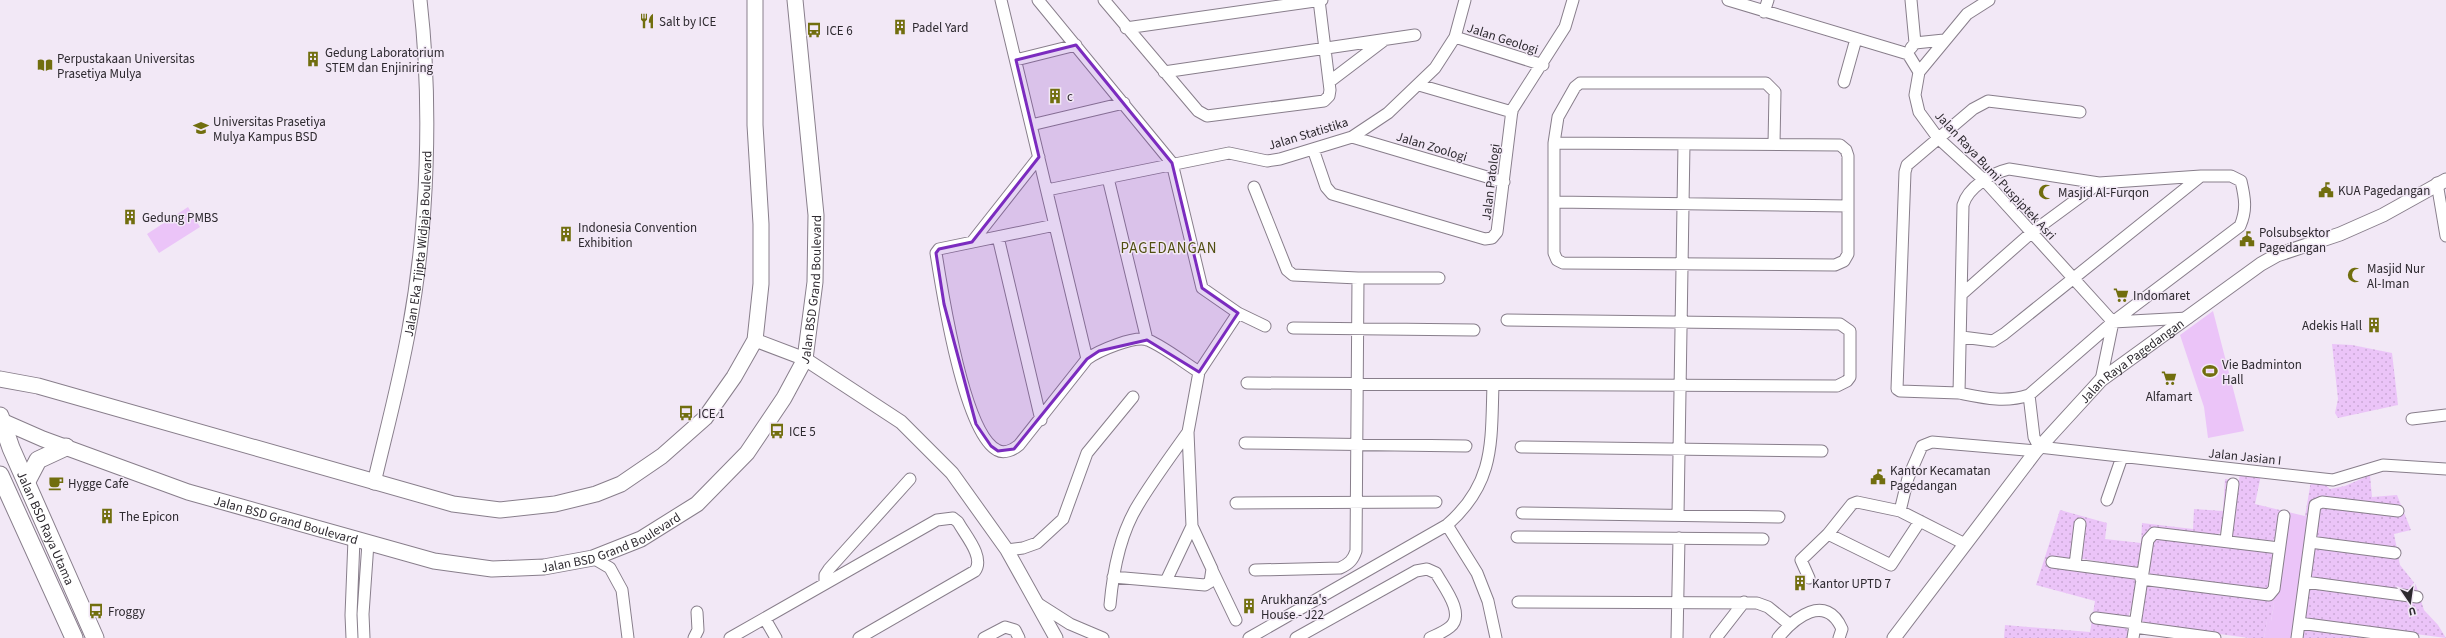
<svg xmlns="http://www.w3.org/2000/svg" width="2446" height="638" font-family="'Source Sans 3',sans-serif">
  <defs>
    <pattern id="grass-dots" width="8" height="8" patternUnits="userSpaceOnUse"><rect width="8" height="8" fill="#ebc4f8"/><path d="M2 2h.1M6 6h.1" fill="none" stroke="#caa8d5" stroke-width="1.8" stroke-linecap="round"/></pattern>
  </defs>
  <rect width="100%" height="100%" fill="#f2e8f6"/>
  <!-- grass -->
  <path fill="url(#grass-dots)" d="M2332 344 2352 345 2392 353 2398 405 2338 418 2335 413 2338 399Z
    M2240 472 2261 475 2255 504 2288 512 2273 541 2234 537 2222 532 2216 535 2157 528C2136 534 2147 555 2137 568L2071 557 2066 560 2135 580C2138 596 2128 612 2126 627L2128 631V638H2004L2005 625 2090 632 2095 601 2036 585 2060 510 2107 523 2105 539 2141 543 2142 523 2193 529 2194 509 2223 511 2225 479 2239 480Z
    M2370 475 2372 497 2397 495 2411 530 2394 534 2400 565 2416 585 2424 610 2438 625 2446 638 2309 620 2305 618 2308 590 2313 587 2310 575 2314 549 2318 538 2316 535 2319 497 2314 500 2309 517 2305 516 2311 481 2325 484 2330 489 2345 486Z
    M2154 537 2271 552 2274 557 2269 591 2151 575 2149 572Z
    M2147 585 2271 598 2274 604 2271 621H2267L2264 638H2249L2146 624 2141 620Z
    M2305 628 2384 638H2301Z"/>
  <!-- park -->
  <path fill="#ebc4f8" d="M188 207 200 227 159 253 147 234Z
    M2213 311 2244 431 2208 438 2204 407 2180 335Z
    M2288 512 2309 517 2293 638H2264L2267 620 2271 621 2274 604 2271 598 2278 590Z"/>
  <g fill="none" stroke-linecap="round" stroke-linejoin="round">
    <!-- minor casing -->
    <g stroke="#887e8b" stroke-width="13">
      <path id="minor" d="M1001 0 1087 359
        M1038 0 1172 163 1202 288 1238 313 1265 326
        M1104 0 1198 111 1207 116 1324 101 1329 96 1330 90 1319 0
        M1728 0 1908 54 1919 72
        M1911 0 1915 43
        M1989 0 1967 14 1919 72 1915 95 1919 112 1938 138 1984 180 2113 322
        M1764 12 1768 0
        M1126 28 1322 0
        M1455 37 1543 65
        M1911 48 1915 43 1944 40
        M1016 60 1076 45
        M1164 72 1415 35
        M1329 82 1383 41
        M1844 82 1856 39
        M1419 85 1512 112
        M1031 125 1124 103
        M1352 137 1504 182
        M1554 143 1840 145 1846 150 1848 156V254L1844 261 1835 265 1563 263 1557 260 1554 253V143L1558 117 1575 87 1580 83H1766L1775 92 1774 144
        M1313 149 1326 187 1332 194 1485 239 1492 238 1497 232 1512 110 1565 27 1573 0
        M2009 169 2099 183 2201 176H2231L2241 181C2245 198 2247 210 2240 226L2113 322 2029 395C2005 403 1984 398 1959 393L1963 205C1968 187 1992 173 2009 169Z
        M1108 178 1147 340
        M2437 183 2446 236
        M1254 187 1287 270 1293 275 1358 278H1439
        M1047 190 1229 153 1267 161 1280 159 1352 137 1388 113 1435 68 1455 37 1465 0
        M1554 202 1848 206
        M1055 225 939 249 936 253C942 291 964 433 997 450 1004 454 1013 450 1019 445L1087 359C1098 351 1135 335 1148 340 1166 348 1183 362 1199 372
        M998 237 1041 420
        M972 242 1039 157
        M1962 294 2031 233 2099 183
        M2113 322 2188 318
        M1293 328 1474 330
        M1962 337 1993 341 2004 334 2201 176
        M2101 380 2113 322
        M1247 383 1837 386 1847 381 1850 377V331L1840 324 1507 320
        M1959 393 1900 391 1897 389 1905 172 1907 165 1973 109 1988 101 2080 112
        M2029 395 2034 437 2039 447 2333 480 2383 465 2446 469
        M2412 419 2446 415
        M1245 443 1466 446
        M1521 447 1822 451
        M2107 500 2122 457
        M1236 503 1436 502
        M1522 513 1779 517
        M1678 515 1684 144
        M1447 525 1477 573 1488 601 1496 638
        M1192 526 1188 432 1199 372 1238 313
        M1828 534 1852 504 1857 502 1900 511
        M1517 537 1763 539
        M2226 540 2233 484
        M2310 542 2395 553
        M1965 544 1900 511 1908 478 1922 446 1932 442 2036 451
        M1007 550 1023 548 1037 543 1063 519 1087 453 1133 397
        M593 558 610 568 622 590 628 638
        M2052 562 2142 574
        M2075 565 2080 524
        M1212 570 1236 620
        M1255 570 1340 568C1349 564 1353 560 1356 551L1358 278
        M1113 577 1205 585 1210 582 1212 569 1192 526 1166 581
        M1809 578 1801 560 1828 534 1891 565 1920 521
        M2141 579 2269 595 2274 589 2284 516
        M2305 582 2417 597
        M825 583V575L829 569 910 479
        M1518 602 1757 603 1768 607 1789 624
        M1037 603 1070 624 1103 638
        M1110 605C1113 571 1120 534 1138 505 1153 480 1171 456 1188 432
        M2096 618 2135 623
        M765 619 776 638
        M2299 623 2413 638
        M2134 627 2215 638
        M352 638 351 615 354 539
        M364 638 363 614 368 543
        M694 638 698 630 697 612
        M730 638 937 520 953 518 958 522C965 535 985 557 975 571L859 638
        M984 638 1005 627 1015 630 1019 638
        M1249 638 1447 525C1495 483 1491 443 1493 385
        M1296 638 1416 571 1427 569 1436 573C1443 586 1466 614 1450 627 1444 632 1436 635 1430 638
        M1677 638 1679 538
        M1716 638 1744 602
        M1778 638C1794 618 1826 592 1842 629L1839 638
        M2133 638 2148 540 2154 533 2279 548
        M2297 638 2315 505 2322 502 2398 511"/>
    </g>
    <!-- tertiary casing -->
    <g stroke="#887e8b" stroke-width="15">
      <g id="tertiary">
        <path d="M755 340 805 359 901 422 952 473 1007 550 1056 638"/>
        <path id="s1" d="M374 483C386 432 400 380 409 329 428 227 432 103 420 0"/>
        <path id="s2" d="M1894 638 2036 451 2101 380 2261 264 2277 255 2340 234 2383 215 2446 180"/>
      </g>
    </g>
    <!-- secondary casing -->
    <g stroke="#887e8b" stroke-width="17">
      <g id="secondary">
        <path d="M0 379 38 386 453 504 500 510 555 504 596 494 621 484 662 456 705 418 734 377 755 340 761 284V224L755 125V0"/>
        <path id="s3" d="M2 421 43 439 188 492 434 561 492 569 544 567 593 558 641 539 697 504 747 453 784 398 805 359 815 282 816 215 795 0"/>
      </g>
    </g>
    <!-- primary casing -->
    <g stroke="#887e8b" stroke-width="19">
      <g id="primary">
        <path id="s4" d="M0 416 11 448 95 638"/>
        <path d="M0 475 74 638"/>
        <path d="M27 481 38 460 66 447"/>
      </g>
    </g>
    <!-- minor -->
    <use href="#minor" stroke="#fff" stroke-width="11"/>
    <!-- tertiary -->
    <use href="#tertiary" stroke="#fff" stroke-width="13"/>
    <!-- secondary -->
    <use href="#secondary" stroke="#fff" stroke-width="15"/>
    <!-- primary -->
    <use href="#primary" stroke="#fff" stroke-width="17"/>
  </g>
  <!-- marked area -->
  <path fill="#7b2cbf" fill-opacity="0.2" stroke="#7b2cbf" stroke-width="3" stroke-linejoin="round" d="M1076 45 1172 163 1202 288 1238 313 1199 372 1147 340 1099 351 1087 359 1014 449 998 451 991 446 976 424 944 304 936 253 939 249 972 242 1039 157 1016 60Z"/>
  <!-- icons -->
  <defs>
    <g id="restaurant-bare" transform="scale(1.2)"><path d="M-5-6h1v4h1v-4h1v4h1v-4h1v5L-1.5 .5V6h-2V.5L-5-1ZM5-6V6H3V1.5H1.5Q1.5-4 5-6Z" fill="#716e0e" stroke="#f2e8f6" stroke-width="2.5" paint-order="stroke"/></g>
    <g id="building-bare" transform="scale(1.2)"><path d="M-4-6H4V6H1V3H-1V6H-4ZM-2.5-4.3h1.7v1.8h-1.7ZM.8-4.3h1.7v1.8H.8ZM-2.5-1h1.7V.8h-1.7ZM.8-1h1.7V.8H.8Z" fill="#716e0e" stroke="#f2e8f6" stroke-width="2.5" paint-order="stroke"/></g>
    <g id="bus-bare" transform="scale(1.2)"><path d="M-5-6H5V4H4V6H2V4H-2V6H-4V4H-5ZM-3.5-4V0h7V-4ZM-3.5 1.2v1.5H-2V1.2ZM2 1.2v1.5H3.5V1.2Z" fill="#716e0e" stroke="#f2e8f6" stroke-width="2.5" paint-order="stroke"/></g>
    <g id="library-bare" transform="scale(1.2)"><path d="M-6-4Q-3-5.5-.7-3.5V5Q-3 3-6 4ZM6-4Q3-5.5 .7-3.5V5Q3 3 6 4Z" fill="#716e0e" stroke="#f2e8f6" stroke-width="2.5" paint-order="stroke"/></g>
    <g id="university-bare" transform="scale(1.2)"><path d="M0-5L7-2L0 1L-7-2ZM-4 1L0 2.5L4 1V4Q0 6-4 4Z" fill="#716e0e" stroke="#f2e8f6" stroke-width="2.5" paint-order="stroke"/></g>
    <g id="civic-bare" transform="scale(1.2)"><path d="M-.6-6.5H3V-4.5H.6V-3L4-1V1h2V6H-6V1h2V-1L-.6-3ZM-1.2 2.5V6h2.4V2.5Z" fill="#716e0e" stroke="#f2e8f6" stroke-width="2.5" paint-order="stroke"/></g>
    <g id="mosque-bare" transform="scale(1.2)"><path d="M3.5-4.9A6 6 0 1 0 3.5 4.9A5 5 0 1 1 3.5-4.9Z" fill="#716e0e" stroke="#f2e8f6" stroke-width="2.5" paint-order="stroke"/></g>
    <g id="supermarket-bare" transform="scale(1.2)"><path d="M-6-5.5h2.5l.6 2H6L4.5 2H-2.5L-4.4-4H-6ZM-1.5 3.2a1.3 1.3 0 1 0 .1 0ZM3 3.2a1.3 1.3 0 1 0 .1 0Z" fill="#716e0e" stroke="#f2e8f6" stroke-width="2.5" paint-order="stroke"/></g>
    <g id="stadium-bare" transform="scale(1.2)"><path d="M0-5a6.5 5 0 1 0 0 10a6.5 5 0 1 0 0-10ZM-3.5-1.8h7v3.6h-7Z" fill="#716e0e" stroke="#f2e8f6" stroke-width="2.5" paint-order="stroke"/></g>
    <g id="cafe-bare" transform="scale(1.2)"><path d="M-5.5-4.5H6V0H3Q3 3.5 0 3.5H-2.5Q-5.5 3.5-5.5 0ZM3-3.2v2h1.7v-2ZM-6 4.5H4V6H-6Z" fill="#716e0e" stroke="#f2e8f6" stroke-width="2.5" paint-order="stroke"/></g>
  </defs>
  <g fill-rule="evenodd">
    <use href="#restaurant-bare" x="647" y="21"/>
    <use href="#building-bare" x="900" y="27"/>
    <use href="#bus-bare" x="814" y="30"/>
    <use href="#building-bare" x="313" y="59"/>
    <use href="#library-bare" x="45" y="65"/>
    <use href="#building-bare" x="1055" y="96"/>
    <use href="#university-bare" x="201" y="128"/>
    <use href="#civic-bare" x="2326" y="190"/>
    <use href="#mosque-bare" x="2046" y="192"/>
    <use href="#building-bare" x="130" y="217"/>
    <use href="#building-bare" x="566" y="234"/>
    <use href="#civic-bare" x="2247" y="239"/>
    <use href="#mosque-bare" x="2355" y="275"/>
    <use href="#supermarket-bare" x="2121" y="295"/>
    <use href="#building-bare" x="2374" y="325"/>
    <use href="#stadium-bare" x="2210" y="371"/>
    <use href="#supermarket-bare" x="2169" y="378"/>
    <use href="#bus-bare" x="686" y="413"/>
    <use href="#bus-bare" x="777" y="431"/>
    <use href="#civic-bare" x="1878" y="477"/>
    <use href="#cafe-bare" x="56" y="483"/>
    <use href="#building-bare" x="107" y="516"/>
    <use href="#building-bare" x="1800" y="583"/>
    <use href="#building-bare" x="1249" y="606"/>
    <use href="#bus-bare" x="96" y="611"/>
  </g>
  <g text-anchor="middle" stroke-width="3" stroke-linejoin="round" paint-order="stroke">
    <!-- poi labels -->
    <g font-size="13" fill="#2d292f" stroke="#f2e8f6" text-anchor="start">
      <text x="659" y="26">Salt by ICE</text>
      <text x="912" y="32">Padel Yard</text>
      <text x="826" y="35">ICE 6</text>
      <text x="325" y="57">Gedung Laboratorium<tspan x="325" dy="15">STEM dan Enjiniring</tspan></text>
      <text x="57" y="63">Perpustakaan Universitas<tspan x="57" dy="15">Prasetiya Mulya</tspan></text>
      <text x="1067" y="101">c</text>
      <text x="213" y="126">Universitas Prasetiya<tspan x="213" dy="15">Mulya Kampus BSD</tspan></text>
      <text x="2338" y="195">KUA Pagedangan</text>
      <text x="2058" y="197">Masjid Al-Furqon</text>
      <text x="142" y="222">Gedung PMBS</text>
      <text x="578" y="232">Indonesia Convention<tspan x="578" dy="15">Exhibition</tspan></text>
      <text x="2259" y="237">Polsubsektor<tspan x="2259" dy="15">Pagedangan</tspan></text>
      <text x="2367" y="273">Masjid Nur<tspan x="2367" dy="15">Al-Iman</tspan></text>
      <text x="2133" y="300">Indomaret</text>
      <text x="2362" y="330" text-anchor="end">Adekis Hall</text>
      <text x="2222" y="369">Vie Badminton<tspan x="2222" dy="15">Hall</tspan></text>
      <text x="2169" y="401" text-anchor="middle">Alfamart</text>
      <text x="698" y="418">ICE 1</text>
      <text x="789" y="436">ICE 5</text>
      <text x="1890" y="475">Kantor Kecamatan<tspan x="1890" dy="15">Pagedangan</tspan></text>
      <text x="68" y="488">Hygge Cafe</text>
      <text x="119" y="521">The Epicon</text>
      <text x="1812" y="588">Kantor UPTD 7</text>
      <text x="1261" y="604">Arukhanza's<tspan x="1261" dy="15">House - J22</tspan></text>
      <text x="108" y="616">Froggy</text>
    </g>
    <!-- street labels -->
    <g font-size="13" fill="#2d292f" stroke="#f2e8f6">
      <text transform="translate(1503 38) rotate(18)" y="5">Jalan Geologi</text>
      <text transform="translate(1308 133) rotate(-17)" y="5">Jalan Statistika</text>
      <text transform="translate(1432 146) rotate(17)" y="5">Jalan Zoologi</text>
      <text transform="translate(1996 175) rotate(47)" y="5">Jalan Raya Bumi Puspiptek Asri</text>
      <text transform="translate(1490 182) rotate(-83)" y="5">Jalan Patologi</text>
      <text dy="5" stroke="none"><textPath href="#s1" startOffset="244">Jalan Eka Tjipta Widjaja Boulevard</textPath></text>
      <text dy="5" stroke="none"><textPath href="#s3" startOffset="985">Jalan BSD Grand Boulevard</textPath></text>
      <text dy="5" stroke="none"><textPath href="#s2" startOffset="367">Jalan Raya Pagedangan</textPath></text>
      <text transform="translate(2245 456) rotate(6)" y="5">Jalan Jasian I</text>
      <text dy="5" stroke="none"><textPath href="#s3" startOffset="301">Jalan BSD Grand Boulevard</textPath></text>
      <text dy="5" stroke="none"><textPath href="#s4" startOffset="121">Jalan BSD Raya Utama</textPath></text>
      <text dy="5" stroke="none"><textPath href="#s3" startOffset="637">Jalan BSD Grand Boulevard</textPath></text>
    </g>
    <!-- quarter labels -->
    <g font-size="15" letter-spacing="1" fill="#504e10" stroke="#f2e8f6">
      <text x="1169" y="253">PAGEDANGAN</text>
    </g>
  </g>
  <!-- north arrow -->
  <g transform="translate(2410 602) rotate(167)" stroke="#f2e8f6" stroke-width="3" paint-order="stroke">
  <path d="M0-3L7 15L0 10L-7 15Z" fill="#2d292f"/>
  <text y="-6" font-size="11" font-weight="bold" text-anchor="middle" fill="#2d292f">U</text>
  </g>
</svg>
